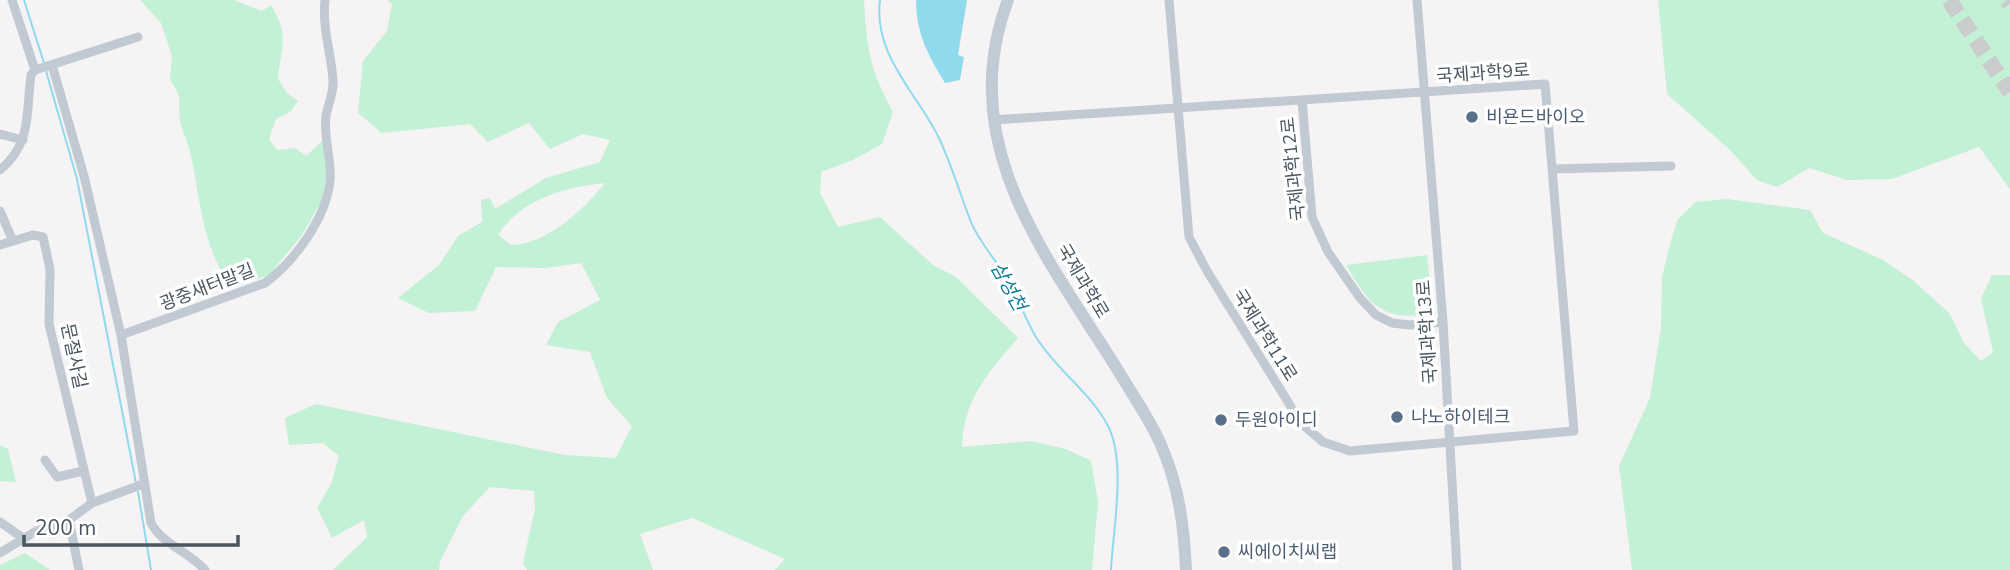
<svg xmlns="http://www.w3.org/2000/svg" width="2010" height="570" font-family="'Nunito Sans','Noto Sans KR',sans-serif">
  <rect width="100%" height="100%" fill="#f5f3f3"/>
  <!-- green -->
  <path fill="#c3f1d5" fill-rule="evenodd" d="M140 0H234L262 11 271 5C290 36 281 45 278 79L287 93 298 101 290 112 276 119 269 139 277 150 295 148 306 156 323 140 326 177 321 202 302 235 269 275 234 288C202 252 201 201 191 156 189 144 182 132 180 120 178 100 183 98 170 80L172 56 161 23Z
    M387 0H864C867 50 869 67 893 112L882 144 853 160 821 172 820 193 838 227 880 217 933 265 956 277 1018 338C988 373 963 400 962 447L1031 441 1066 449 1091 461 1098 502 1092 570H775L785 559 692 518 640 534 653 570H527L523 563 535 508 534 491 490 487 463 516 440 562 439 570H333L367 537 364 520 332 538 317 508 331 484 339 456 323 443 289 445 285 418 316 404 565 455 616 458 632 426 607 398 590 352 546 345 558 322 600 300 581 263 546 268 496 267 475 311 429 313 398 298 439 265 458 236 482 222 481 200 490 198 495 209 546 178 600 162 610 140 583 134 550 149 529 123 488 142 470 124 382 133 358 113 363 61 387 31 392 4ZM605 183C583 210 548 244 511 245L498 235C521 199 565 187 605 183Z
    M1658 0H2010V189L1979 147 1892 179 1847 180 1809 168 1777 187 1757 180 1730 150 1667 94Z
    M1727 199 1810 210 1823 233 1883 260 1914 281 1950 314 1964 343 1981 361 1993 352 1981 298 1992 275H2010V570H1632L1619 466 1650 398 1661 327 1662 277 1671 240 1678 219 1696 202Z
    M1427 255 1432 302 1423 315C1378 320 1367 300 1346 265Z
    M0 445 8 449 16 482 0 481Z
    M25 553 50 570H0V565Z"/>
  <!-- water -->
  <path fill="#90daee" d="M916 0H967L958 55 964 57 960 80 945 83C928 55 916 33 916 0Z"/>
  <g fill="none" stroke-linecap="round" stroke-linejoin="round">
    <!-- stream -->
    <path stroke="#90daee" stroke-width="2" d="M24 0 44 63
      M880 0C873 55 917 93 939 138 952 166 960 194 971 222 980 244 999 263 1011 285 1020 302 1026 321 1036 337 1056 370 1092 393 1109 428 1126 464 1113 530 1111 570
      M46 71 77 179 136 483
      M138 492 151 570"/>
    <!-- highway-tunnel -->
    <path stroke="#caccce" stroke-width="16" stroke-dasharray="16 8" stroke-linecap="butt" d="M1949 0 2010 92
      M2007 0 2010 4"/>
    <!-- street -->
    <path stroke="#c1cad2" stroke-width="9" d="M12 0 35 70
      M1417 0 1443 322 1457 570
      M52 65 84 176 121 335 151 523C162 544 189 552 205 570
      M1302 100 1312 217 1328 252 1360 298 1376 315 1392 323 1410 325 1443 322
      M993 120 1545 84 1574 431 1350 451 1323 442 1301 423 1207 271 1189 237 1169 0
      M0 134 23 140
      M1552 169 1671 166
      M0 170C32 144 26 112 31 75L35 70 138 37
      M0 211 12 239
      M0 245 33 235 43 237 50 269 49 324 92 503
      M121 335 265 283C295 261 326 218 330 181 332 160 323 137 326 116 328 104 334 93 333 80 331 52 322 28 325 0
      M45 460 57 477 83 471
      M0 522 23 538
      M0 553 38 530 70 526
      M79 570 69 520 92 503 143 484"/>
    <!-- secondary -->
    <path stroke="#c1cbd6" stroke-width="12" d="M1008 0C954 145 1046 255 1119 372 1133 396 1150 419 1161 445 1179 486 1184 526 1186 570"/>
  </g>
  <!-- markers -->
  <g fill="#5c6f8a" stroke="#fff" stroke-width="2.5">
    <circle cx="1472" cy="117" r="7"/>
    <circle cx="1397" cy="417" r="7"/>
    <circle cx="1221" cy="420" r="7"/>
    <circle cx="1224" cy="552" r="7"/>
  </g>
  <g text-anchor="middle" stroke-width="7" stroke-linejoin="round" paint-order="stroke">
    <!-- street labels -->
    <g font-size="18" fill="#4a5661" stroke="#fff">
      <text transform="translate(1483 73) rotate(-4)" y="6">국제과학9로</text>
      <text transform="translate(1293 169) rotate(-96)" y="6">국제과학12로</text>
      <text transform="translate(1083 281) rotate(59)" y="6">국제과학로</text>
      <text transform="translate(207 287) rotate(-21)" y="6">광중새터말길</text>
      <text transform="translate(1427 332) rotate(-94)" y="6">국제과학13로</text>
      <text transform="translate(1265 335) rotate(58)" y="6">국제과학11로</text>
      <text transform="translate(74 356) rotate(78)" y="6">문절사길</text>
    </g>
    <!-- service labels -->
    <g font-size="18" fill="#4e5e75" stroke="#fff" text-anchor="start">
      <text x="1486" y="123">비욘드바이오</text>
      <text x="1411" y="423">나노하이테크</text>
      <text x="1235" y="426">두원아이디</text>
      <text x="1238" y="558">씨에이치씨랩</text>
    </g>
    <!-- water labels -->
    <g font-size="19" font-style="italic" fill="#0c7c9b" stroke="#fff">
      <text transform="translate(1009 286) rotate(61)" y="7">삼성천</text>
    </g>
  </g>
  <!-- scale -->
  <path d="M24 535v10h214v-10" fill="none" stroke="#4a5661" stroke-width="3.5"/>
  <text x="35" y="535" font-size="21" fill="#4a5661" stroke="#ffffff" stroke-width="5" paint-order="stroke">200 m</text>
</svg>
